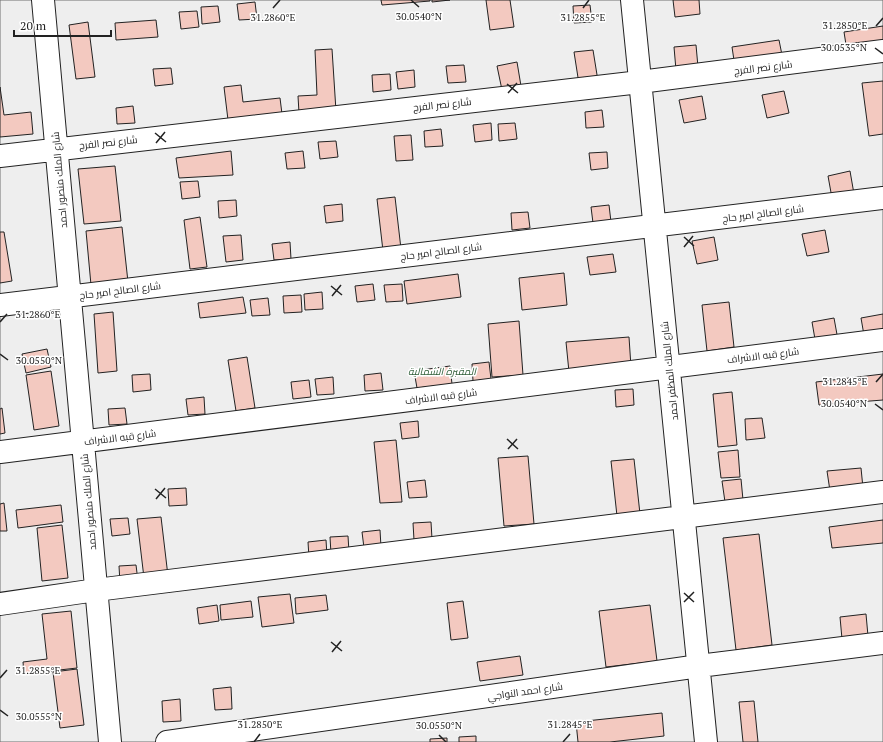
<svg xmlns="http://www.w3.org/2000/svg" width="883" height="742" font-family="'PT Serif',Cairo,serif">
  <rect width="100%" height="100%" fill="#fff"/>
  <!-- green -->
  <path fill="#eee" stroke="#6f6f6f" d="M0 0H883V742H0Z"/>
  <!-- building -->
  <path fill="#f3c9c0" stroke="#222" d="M381 0H430V1L382 5Z
    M432 0H450L432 2Z
    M486 0H510L514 27 490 30Z
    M673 0H699L700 14 675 17Z
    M255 2 257 19 239 20 237 4Z
    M590 5 592 22 574 23 573 6Z
    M218 6 220 22 202 24 201 7Z
    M197 11 199 27 181 29 179 12Z
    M156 20 158 37 116 40 115 23Z
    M88 22 95 77 76 79 69 25Z
    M883 26V46L847 51 844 32Z
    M779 40 783 60 735 67 732 47Z
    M696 45 698 67 676 70 674 47Z
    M332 49 336 111 299 113 298 96 317 95 315 50Z
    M593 50 598 81 579 84 574 52Z
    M517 62 521 86 502 90 497 66Z
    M464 65 466 82 448 83 446 66Z
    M171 68 173 84 155 86 153 69Z
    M414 70 415 87 398 89 396 72Z
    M390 74 391 90 373 92 372 75Z
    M883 81V134L869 136 862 83Z
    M241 85 243 102 280 98 282 114 228 120 224 87Z
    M0 87 4 115 31 112 33 134 0 137Z
    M784 91 789 113 767 118 762 95Z
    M702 96 706 119 684 123 679 100Z
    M133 106 135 123 117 124 116 108Z
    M602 110 604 127 586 128 585 112Z
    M491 123 492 140 475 142 473 125Z
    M515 123 517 139 499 141 498 124Z
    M441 129 443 146 425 147 424 131Z
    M411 135 413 160 396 161 394 136Z
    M336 141 338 157 320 159 318 142Z
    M231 151 233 175 179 178 176 158Z
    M303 151 305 168 287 169 285 153Z
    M607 152 608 168 591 170 589 153Z
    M115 166 121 221 84 224 78 169Z
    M850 171 854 194 832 198 828 176Z
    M198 181 200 197 182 199 180 182Z
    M395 197 401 249 383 251 377 199Z
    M236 200 237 216 219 218 218 201Z
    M342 204 343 221 326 223 324 206Z
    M609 205 611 222 593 223 591 207Z
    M528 212 530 228 512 230 511 213Z
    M200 217 207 267 190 269 184 220Z
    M122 227 128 282 91 285 86 231Z
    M825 230 829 252 807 256 802 234Z
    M0 232H4L12 281 0 283Z
    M241 235 243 260 226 262 223 236Z
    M714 237 718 260 697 264 692 241Z
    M290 242 291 259 274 260 272 244Z
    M613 254 616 272 590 275 587 257Z
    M564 273 567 305 522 310 519 278Z
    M458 274 461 297 407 304 404 281Z
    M373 284 375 300 357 302 355 286Z
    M402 284 403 301 386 302 384 285Z
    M322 292 323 309 305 310 304 294Z
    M301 295 302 312 284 313 283 296Z
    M243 297 246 313 200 318 198 303Z
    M268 298 270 315 252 316 250 300Z
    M729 302 734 347 707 351 702 305Z
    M113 312 117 371 98 373 94 314Z
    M883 314V337L865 341 861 318Z
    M834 318 838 340 816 345 812 322Z
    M519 321 523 375 492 377 488 324Z
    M629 337 631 367 569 372 566 342Z
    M47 349 51 367 26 373 22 354Z
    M247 357 255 408 236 411 228 360Z
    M489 362 491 379 473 381 472 364Z
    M450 366 452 384 417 388 414 371Z
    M51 371 59 426 34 430 26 375Z
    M381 373 383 390 365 391 364 375Z
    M150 374 151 390 133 392 132 375Z
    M883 374V400L819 405 816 382Z
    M333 377 334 394 317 395 315 379Z
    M309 380 311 397 293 399 291 382Z
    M633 389 634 405 616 407 615 390Z
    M732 392 737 445 718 447 713 394Z
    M204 397 205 414 188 415 186 399Z
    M2 408 5 433 0 434V409Z
    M125 408 127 424 109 425 108 409Z
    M762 418 765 438 746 440 745 419Z
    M418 421 419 437 402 439 400 423Z
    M396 440 402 502 380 503 374 442Z
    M738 450 740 477 721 478 718 452Z
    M528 456 534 524 504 526 498 458Z
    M634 459 640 514 617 516 611 461Z
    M861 468 863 488 830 491 827 471Z
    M741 479 743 500 725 502 722 481Z
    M425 480 427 497 409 498 407 482Z
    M186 488 187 505 169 506 168 489Z
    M4 503 7 531H0V504Z
    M61 505 63 522 18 528 16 510Z
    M161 517 168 576 144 578 137 519Z
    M128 518 130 534 112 536 110 519Z
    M883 520V543L832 548 829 527Z
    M431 522 432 539 414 540 413 523Z
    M62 525 68 578 42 581 37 528Z
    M380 530 381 547 364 548 362 532Z
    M759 534 772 645 736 650 723 538Z
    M348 536 349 552 331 554 330 537Z
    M326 540 327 556 309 558 308 542Z
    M136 565 138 581 120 583 119 566Z
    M290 594 294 623 262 627 258 597Z
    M326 595 328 610 296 614 295 598Z
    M251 601 253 617 221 620 220 605Z
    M463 601 468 638 451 640 447 603Z
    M217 605 219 621 199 624 197 608Z
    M650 605 657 661 606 667 599 611Z
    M71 611 77 668 24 674 23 662 47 659 42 614Z
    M866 614 868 636 842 639 840 617Z
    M520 656 523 675 480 681 477 662Z
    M77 669 84 725 60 728 53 672Z
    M231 687 232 709 215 710 213 689Z
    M180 699 181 721 163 722 162 701Z
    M754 701 758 742H743L739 702Z
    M662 713 664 736 610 742H578L576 722Z
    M476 736V742H459V737Z
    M447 738V742H430V739Z"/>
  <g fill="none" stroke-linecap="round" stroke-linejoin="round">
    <!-- street casing -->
    <g stroke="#222" stroke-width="24">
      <path id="street" d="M43 0 110 742
        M632 0 706 742
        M0 156 640 82 883 51
        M0 305 883 198
        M0 452 883 340
        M0 604 96 590 883 492
        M167 742 699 666 883 643"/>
    </g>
    <!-- street -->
    <use href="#street" stroke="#fff" stroke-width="22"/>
  </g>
  <!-- ticks -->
  <path fill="none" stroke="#222" stroke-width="1.5" d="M411 0 419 7M273 8 280 0M583 8 589 0M876 26 883 18M875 48 883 54M507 84 518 93M508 93 517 83M155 133 166 142M156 143 165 132M684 237 694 246M684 247 693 236M331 286 342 295M332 296 341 285M0 322 7 314M0 354 8 360M876 382 883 374M875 404 883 410M507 439 518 449M508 449 517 439M155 489 166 498M156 499 165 488M684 593 694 602M684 602 694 592M331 642 342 651M332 652 341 641M0 678 7 670M0 710 8 716M439 735 446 742M254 742 260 734M563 742 570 734"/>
  <g text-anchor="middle" stroke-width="3" stroke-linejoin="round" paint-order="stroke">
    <!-- street labels -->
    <g font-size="10" fill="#222" stroke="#fff">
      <text transform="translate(763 67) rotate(-7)" y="4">شارع نصر الفرج</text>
      <text transform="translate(442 104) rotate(-6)" y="4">شارع نصر الفرج</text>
      <text transform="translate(108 142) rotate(-6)" y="4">شارع نصر الفرج</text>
      <text transform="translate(59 180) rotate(-95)" y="4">شارع الملك منصور احمد</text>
      <text transform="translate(763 213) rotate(-7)" y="4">شارع الصالح امير حاج</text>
      <text transform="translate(441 251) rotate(-7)" y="4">شارع الصالح امير حاج</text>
      <text transform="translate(120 290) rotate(-7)" y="4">شارع الصالح امير حاج</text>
      <text transform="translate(763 355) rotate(-7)" y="4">شارع قبه الاشراف</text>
      <text transform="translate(669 371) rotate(-96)" y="4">شارع الملك المظفر احمد</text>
      <text transform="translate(441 396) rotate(-7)" y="4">شارع قبه الاشراف</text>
      <text transform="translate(120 437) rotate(-7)" y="4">شارع قبه الاشراف</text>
      <text transform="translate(88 502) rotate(-95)" y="4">شارع الملك منصور احمد</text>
      <text transform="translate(525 691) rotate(-8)" y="4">شارع احمد النواجي</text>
    </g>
    <!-- park labels -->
    <g font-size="10" font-style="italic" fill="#2f5e38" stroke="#fff">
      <text x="442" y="375">المقبرة الشمالية</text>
    </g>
  </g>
  <g font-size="10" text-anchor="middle" fill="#222" stroke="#fff" stroke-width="3" stroke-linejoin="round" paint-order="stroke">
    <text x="419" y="20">30.0540°N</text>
    <text x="273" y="21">31.2860°E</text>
    <text x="583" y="21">31.2855°E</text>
    <text x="845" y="29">31.2850°E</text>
    <text x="844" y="51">30.0535°N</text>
    <text x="38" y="318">31.2860°E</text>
    <text x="39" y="364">30.0550°N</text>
    <text x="845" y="385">31.2845°E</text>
    <text x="844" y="407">30.0540°N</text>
    <text x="38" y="674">31.2855°E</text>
    <text x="39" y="720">30.0555°N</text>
    <text x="260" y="728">31.2850°E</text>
    <text x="570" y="728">31.2845°E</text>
    <text x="439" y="729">30.0550°N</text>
  </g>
  <!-- scale -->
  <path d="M14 30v6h97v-6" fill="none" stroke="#222222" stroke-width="2"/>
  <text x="20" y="30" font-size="12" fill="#222222" stroke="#ffffff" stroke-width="3" paint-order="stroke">20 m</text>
</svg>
